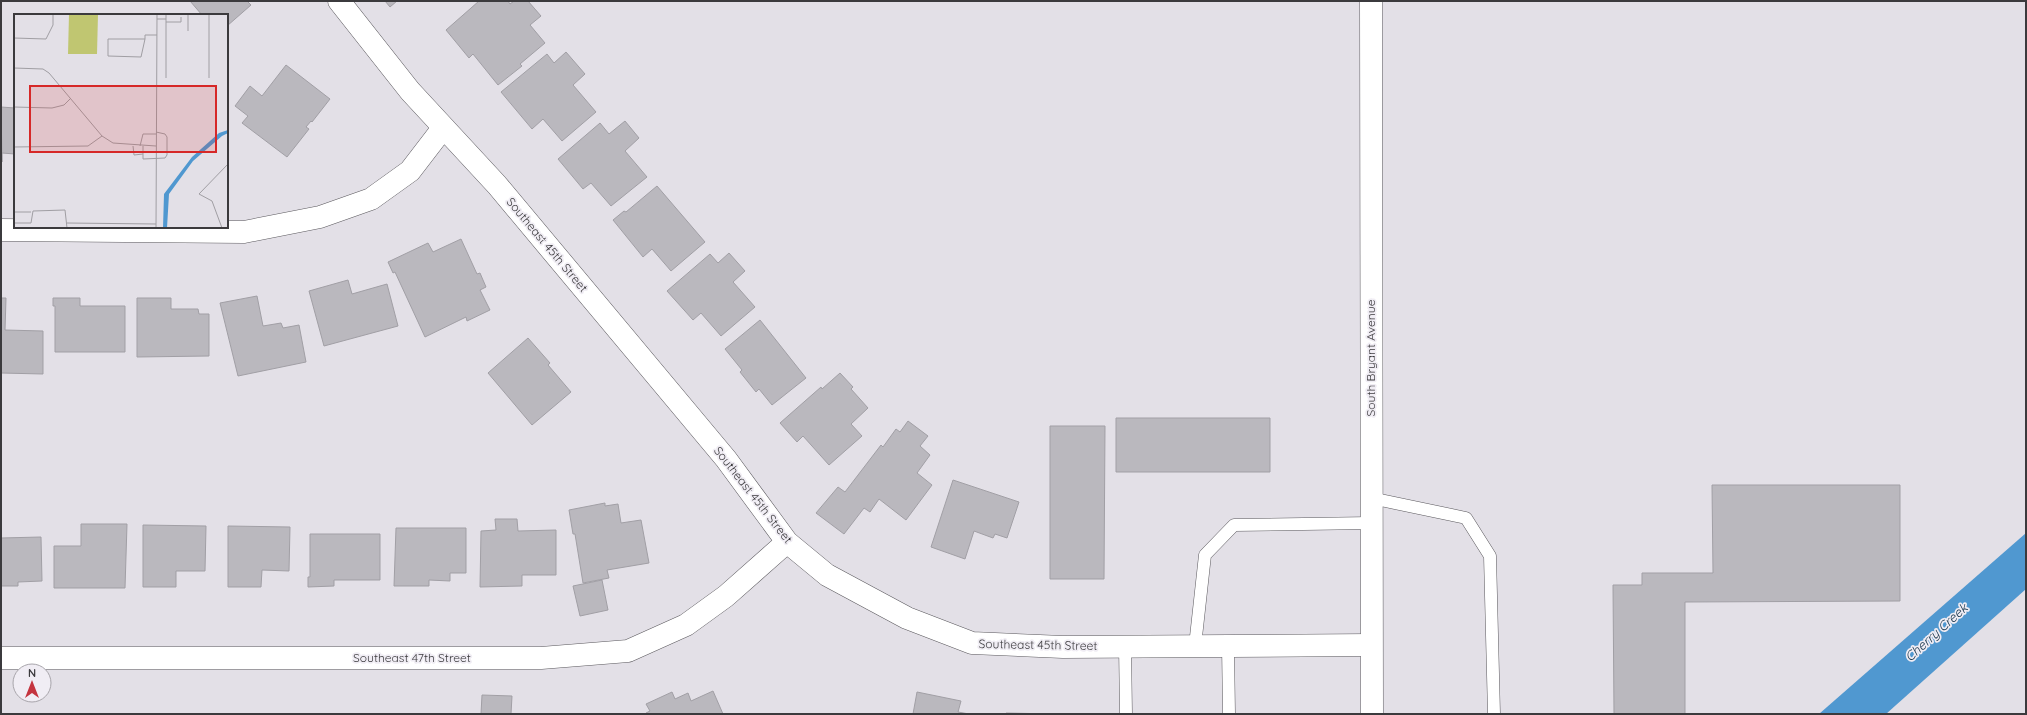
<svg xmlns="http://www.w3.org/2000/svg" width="2027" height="715" font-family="Quicksand,sans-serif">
  <rect width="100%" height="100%" fill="#e3e0e7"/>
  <!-- water -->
  <path fill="#5098d0" d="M2026 533V589L1886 714H1819Z"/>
  <!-- building -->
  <path fill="#bab8be" stroke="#a19fa5" d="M190 1H247L251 5 227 26V15H202Z
    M385 1H397L390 7Z
    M479 1H508L510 4 514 1H528L541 16 530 25 545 43 520 64 522 66 498 85 473 54 469 58 446 30Z
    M566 52 585 74 573 85 596 112 562 141 543 119 532 129 501 92 547 54 554 63Z
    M286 65 330 99 312 122 311 121 306 127 309 129 287 157 242 123 248 116 235 106 250 86 262 96Z
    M1 107 15 108V154L2 153V162Z
    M625 121 639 138 625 151 647 177 611 206 591 183 583 189 558 159 600 123 609 134Z
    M657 186 705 242 671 271 652 249 643 257 613 220 624 211 626 212Z
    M461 239 477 274 480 273 486 287 480 290 490 310 467 321 466 317 425 337 395 272 393 273 388 262 428 243 433 252Z
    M729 253 745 271 733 282 755 307 721 336 701 313 693 320 667 291 710 254 718 263Z
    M348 280 352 294 387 284 398 326 324 346 309 291Z
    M257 296 263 326 281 323 283 328 299 325 306 362 238 376 220 303Z
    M1 298H6L5 330 43 331V374L1 373Z
    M53 298H80V306H125V352H55V306H53Z
    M137 298H171V309H198L199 314H209V356L137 357Z
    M760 320 806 378 772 405 759 389 756 392 740 372 742 370 725 349Z
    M528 338 550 363 548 365 571 392 532 425 488 373Z
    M840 373 853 387 851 389 868 408 851 424 862 436 829 465 803 436 797 442 780 423 821 387 822 389Z
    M1116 418H1270V472H1116Z
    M908 421 928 436 920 446 930 455 917 473 932 485 906 520 879 499 870 512 864 508 844 534 816 513 838 487 845 492 881 445 883 447 896 429 900 432Z
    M1050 426H1105L1104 579H1050Z
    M953 480 1019 502 1007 538 995 534 993 538 974 531 965 559 931 547Z
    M1712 485H1900V601L1685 602V714H1614L1613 585H1642V573H1713Z
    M605 503V506L618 504 621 523 641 520 649 563 607 570 609 578 583 583 575 534H573L569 510Z
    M495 519H517L518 531 556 530V575H522V586L480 587 481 531 496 530Z
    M81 524H127L125 588H54V546H81Z
    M143 525 206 526 205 571H176V587H143Z
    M228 526 290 527 289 571 262 570 261 587H228Z
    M396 528H466V573H450V581L429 580V586H394Z
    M310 534H380V580H334V586L308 587V577H310Z
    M41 537 42 581 18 582V586H1V538Z
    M602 580 608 610 580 616 573 586Z
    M713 691 723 714H647L646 713 650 711 646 704 672 692 675 699 688 693 691 701Z
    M917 692 961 701 958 712 969 714H913Z
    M482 695 512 696 511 714H481Z
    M1006 713 1053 714H1006Z"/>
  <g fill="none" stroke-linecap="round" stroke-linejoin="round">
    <!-- lane casing -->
    <g stroke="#5a585d" stroke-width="13">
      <path id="lane" d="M1371 498 1466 518 1490 556 1494 714
        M1125 646 1126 714
        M1195 646 1205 555 1234 525 1371 523
        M1228 646 1229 714"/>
    </g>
    <!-- street casing -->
    <g stroke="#5a585d" stroke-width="23">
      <path id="street" d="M339 1 410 91 497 185 726 459 787 542 827 575 907 618 972 643 1063 647 1371 645
        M1 230 244 232 320 217 371 199 410 171 443 128
        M1 658H541L628 651 686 625 726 596 787 542"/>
    </g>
    <!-- secondary casing -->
    <g stroke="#5a585d" stroke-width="23">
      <path id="secondary" d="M1371 1 1372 714"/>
    </g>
    <!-- lane -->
    <use href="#lane" stroke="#fff" stroke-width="12"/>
    <!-- street -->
    <use href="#street" stroke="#fff" stroke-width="22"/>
    <!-- secondary -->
    <use href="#secondary" stroke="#fff" stroke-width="22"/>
  </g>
  <g text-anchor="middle" stroke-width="3.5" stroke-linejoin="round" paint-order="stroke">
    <!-- street labels -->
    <g font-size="12" fill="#3b3a3d" stroke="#f0edf4">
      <text transform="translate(547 245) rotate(50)" y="4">Southeast 45th Street</text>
      <text transform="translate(1371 358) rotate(-90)" y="4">South Bryant Avenue</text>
      <text transform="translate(753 495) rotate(52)" y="4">Southeast 45th Street</text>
      <text transform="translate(1038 645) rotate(1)" y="4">Southeast 45th Street</text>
      <text x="412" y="662">Southeast 47th Street</text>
    </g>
    <!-- water labels -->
    <g font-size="13" font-style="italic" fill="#123148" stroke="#f0edf4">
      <text transform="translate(1936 632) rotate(-42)" y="5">Cherry Creek</text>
    </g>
  </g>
  <!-- overview -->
  <g transform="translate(14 14)">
    <rect width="214" height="214" fill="#e3e0e7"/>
    <path d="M55 0H84L83 40H54Z" fill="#c0c671"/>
    <path d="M214 116V119L208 122 179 147 155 180 153 214H149L150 180 178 143 205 119Z" fill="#5098d0"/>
    <path fill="none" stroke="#a09ea3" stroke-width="1" d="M174 0V17M195 0V64M143 5H152V0M152 8H167V3M0 24 32 25 39 11V0M131 25 127 43 94 42V25H131V21H143M0 54 29 55 35 59 88 122 99 129 142 132M152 64V5M0 93 38 94 50 91 57 84M119 132 120 141 129 140M126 132 129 120H142M129 132V145L151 144 153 141V123L151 120 142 118M0 133 74 132 88 122M0 198H17M0 209H17L19 197 51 196 53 214M53 209 142 210M142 214 143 0M208 214 198 187 185 180 214 150"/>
    <path fill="#d62828" fill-opacity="0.15" stroke="#d62828" stroke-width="2" d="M16 72H202V138H16Z"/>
    <rect width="214" height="214" fill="none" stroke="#3b3a3d" stroke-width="2"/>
  </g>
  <!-- border -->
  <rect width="2027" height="715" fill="none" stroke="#3b3a3d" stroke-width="4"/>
  <!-- north arrow -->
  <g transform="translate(32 683)"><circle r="19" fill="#f0edf4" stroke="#a8a5ab"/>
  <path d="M0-3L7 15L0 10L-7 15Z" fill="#c4343f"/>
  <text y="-6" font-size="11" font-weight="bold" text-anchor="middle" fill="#3b3a3d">N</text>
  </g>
</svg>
